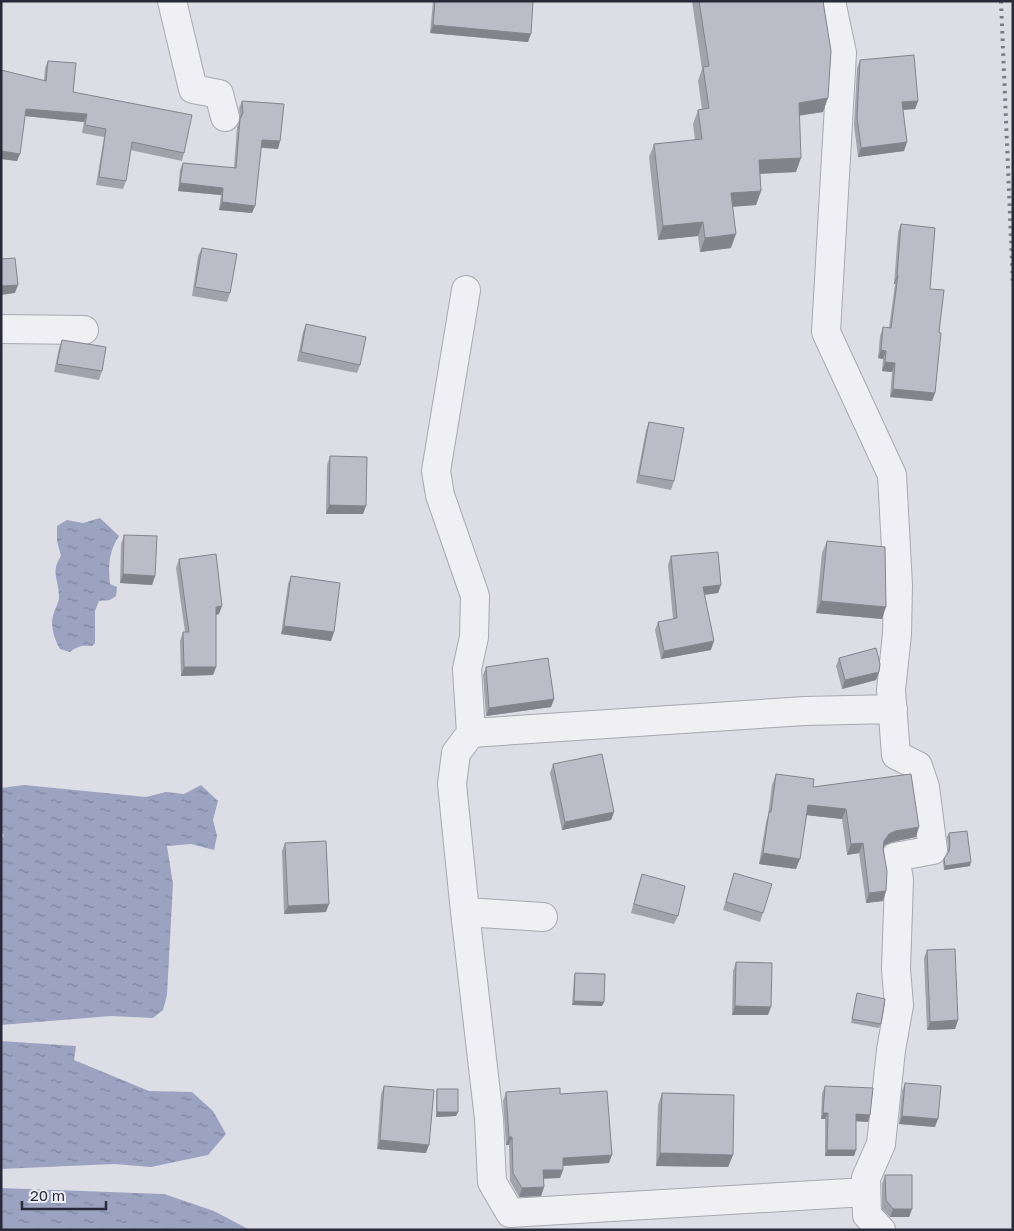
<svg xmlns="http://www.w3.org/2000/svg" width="1014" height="1231" font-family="'Golos Text',sans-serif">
  <defs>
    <pattern id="water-ripples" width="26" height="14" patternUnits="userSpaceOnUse" patternTransform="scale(1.25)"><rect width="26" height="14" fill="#9ba3c1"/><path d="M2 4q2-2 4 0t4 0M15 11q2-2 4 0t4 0" fill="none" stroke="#7e859e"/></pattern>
  </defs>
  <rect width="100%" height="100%" fill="#dddee5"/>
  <!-- water -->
  <path fill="url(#water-ripples)" d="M100 518 119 536C109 551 108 566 110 584L117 587 116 596 110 600 99 601 95 611V643L92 646C83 645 77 646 70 652L60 649C55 641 50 626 53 616 54 610 59 603 59 597 59 580 50 572 61 556L57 541V526L67 520 83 523Z
    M24 785 146 797 166 792 184 794 201 785 218 801 213 820 217 836 214 850 191 844 167 846 173 884 167 995 163 1010 153 1018 111 1016 1 1025V841L4 835 1 832V788Z
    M1 1041 76 1046 74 1060 149 1091 192 1092 213 1111 226 1134 208 1155 151 1167 114 1164 1 1169Z
    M1 1188 164 1194 214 1211 250 1230H1Z"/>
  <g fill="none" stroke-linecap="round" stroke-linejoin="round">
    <!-- minor casing -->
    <g stroke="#a7a8b1" stroke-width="30">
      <path id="minor" d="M172 1 193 89 219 94 225 117
        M831 1 842 53 826 332 892 475 898 585 897 634 891 690 896 755 918 766 925 787 933 850 895 857 899 880 896 969 899 1005 891 1050 881 1144 866 1178 867 1215 881 1230
        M466 290 436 471 440 495 475 596 474 637 467 669 471 733
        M1 329 84 330
        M465 912 543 917
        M866 1192 510 1213 492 1182 489 1119 465 912 452 784 456 753 471 733 805 711 893 709"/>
    </g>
    <!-- minor -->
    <use href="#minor" stroke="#efeff4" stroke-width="28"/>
    <!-- rail -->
    <path stroke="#787a8c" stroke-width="4" stroke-dasharray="2.5 5" stroke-linecap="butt" d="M1001 1 1013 286"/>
  </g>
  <!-- wall -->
  <path fill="#a1a2ab" d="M433 1H533L528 42 430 33Z
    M692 1H823V112L799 116 796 172 760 174 761 191 756 205 733 207 731 248 700 252 698 236 658 240 649 157 654 144 695 140 693 124 698 110 702 109 698 81 702 69Z
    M860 60 918 101 915 109 903 110 907 142 904 151 858 157 854 125 857 68Z
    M48 61 73 92 184 153 182 161 130 150 126 181 123 189 96 185 104 137 82 133 84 122 25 116 17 161 1 159 44 80 45 68Z
    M242 101 280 141 278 149 261 148 255 206 252 213 219 210 221 195 178 191 180 170 183 163 234 168 237 127 240 119 239 108Z
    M901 224 930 289 939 332 935 393 932 401 890 397 892 372 882 371 883 359 878 358 880 336 883 327 889 328 895 284H894L898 232Z
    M202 248 230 293 227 302 192 296 198 256Z
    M306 324 360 365 357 373 297 361 303 332Z
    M62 340 102 371 99 380 54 372 59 348Z
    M649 422 674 481 671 490 636 483 646 430Z
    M330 456 363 514H326L327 465Z
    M124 535 155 576 152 585 120 583 121 544Z
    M827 541 882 619 816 613 822 553Z
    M671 556 721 585 718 593 705 595 711 650 661 659 655 630 658 622 673 619 668 565Z
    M179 559 219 614 216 615V667L213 675 181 676 180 641 183 632H185L176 568Z
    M291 576 334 632 331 641 281 634 288 584Z
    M839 658 879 672 876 680 842 689 836 666Z
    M486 667 554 699 551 707 486 716 483 675Z
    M553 764 614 812 611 820 562 830 550 773Z
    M776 774 813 787 916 837 892 842 885 845 884 847 886 891 883 901 866 903 859 853 847 855 842 819 807 815 796 869 759 864 766 822 768 815 772 785Z
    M949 833 970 866 944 870 943 862 944 858 948 853V848L947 837Z
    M285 843 326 912 284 914 282 851Z
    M734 873 763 913 760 922 723 910Z
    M642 874 678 916 674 924 631 913 639 883Z
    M927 950 958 1020 955 1029 927 1030 924 958Z
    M736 962 768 1015H732L733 971Z
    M575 973 602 1006 572 1005 574 977Z
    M857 993 881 1024 879 1028 851 1023Z
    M905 1083 935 1127 899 1124 902 1091Z
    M384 1086 426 1153 377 1149 381 1094Z
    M825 1086 870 1115 868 1122 856 1121V1150L854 1156H825V1119H821L822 1093Z
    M437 1089 458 1112 456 1116 436 1117V1093Z
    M506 1092 560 1094 609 1163 563 1166V1170L560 1178H544V1187L541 1196 519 1197 510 1181 509 1145H506L503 1101Z
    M662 1093 733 1155 728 1167 656 1166 658 1105Z
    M885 1175 912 1209 909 1217H890L882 1209V1184Z"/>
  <!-- shaded-wall -->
  <path fill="#83848b" d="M433 25 531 34 528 42 430 33Z
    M828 98 823 112 794 116 799 103Z
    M918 101 915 109 899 110 902 102Z
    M26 109 87 114 84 122 24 116Z
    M262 140 280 141 278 149 259 147Z
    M907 142 904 151 858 157 861 148Z
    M1 151 20 154 17 161 1 159Z
    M801 158 796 172 754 174 759 160Z
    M180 183 223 188 221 195 178 191Z
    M761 191 756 205 726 207 731 193Z
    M222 202 255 206 252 213 219 210Z
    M703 222 698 236 658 240 663 226Z
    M736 234 731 248 700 252 705 238Z
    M897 275H898L895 284H894Z
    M18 285 15 293 1 295V286Z
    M881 350 886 351 883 359 878 358Z
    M885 362 895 363 892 372 882 371Z
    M893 389 935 393 932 401 890 397Z
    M329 505 366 506 363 514H326Z
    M123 574 155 576 152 585 120 583Z
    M721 585 718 593 700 595 703 587Z
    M821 601 886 607 882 619 816 613Z
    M222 606 219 614 213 615 216 607Z
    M284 626 334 632 331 641 281 634Z
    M714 641 711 650 661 659 664 651Z
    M184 667H216L213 675 181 676Z
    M879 672 876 680 842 689 845 680Z
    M554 699 551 707 486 716 489 708Z
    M808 805 846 809 842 819 805 815Z
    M614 812 611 820 562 830 565 822Z
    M919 827 916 837 892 842 885 845 881 851 884 841 889 834 895 831Z
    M863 843 859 853 847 855 851 844Z
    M763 853 800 859 796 869 759 864Z
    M971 862 970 866 944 870 945 866Z
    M886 891 883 901 866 903 869 893Z
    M329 904 326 912 284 914 288 906Z
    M574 1001 604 1002 602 1006 572 1005Z
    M735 1006 771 1007 768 1015H732Z
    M958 1020 955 1029 927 1030 930 1022Z
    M437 1112H458L456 1116 436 1117Z
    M823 1113H828L825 1119H821Z
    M856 1114 870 1115 868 1122 854 1121Z
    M902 1116 938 1119 935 1127 899 1124Z
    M509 1137H512L509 1145H506Z
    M380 1140 429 1145 426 1153 377 1149Z
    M827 1150H856L854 1156H825Z
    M660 1153 733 1155 728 1167 656 1166Z
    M612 1155 609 1163 560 1166 563 1158Z
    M543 1170H563L560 1178 540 1179Z
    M544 1187 541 1196 519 1197 522 1188Z
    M893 1209H912L909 1217H890Z"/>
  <!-- building -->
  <path fill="#bbbcc7" stroke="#83848b" d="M435 1H533L531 34 433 25Z
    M699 1H823L831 51 828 98 799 103 801 158 759 160 761 191 731 193 736 234 705 238 703 222 663 226 654 144 702 139 698 110 709 108 703 67 709 66Z
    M914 55 918 101 902 102 907 142 861 148 857 117 860 60Z
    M48 61 76 63 73 92 192 115 184 153 132 142 126 181 99 177 106 129 85 125 87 114 26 109 20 154 1 151V70L46 81Z
    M242 101 284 104 280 141 262 140 255 206 222 202 223 188 180 183 183 163 236 168 240 119 243 113Z
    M901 224 935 228 930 289 944 290 939 332 941 333 935 393 893 389 895 363 885 362 886 351 881 350 883 327 891 328 898 275H897Z
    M202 248 237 254 230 293 195 287Z
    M15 258 18 285 1 286V259Z
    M306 324 366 337 360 365 301 352Z
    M62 340 106 347 102 371 57 364Z
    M649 422 684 428 674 481 639 475Z
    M330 456 367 457 366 506 329 505Z
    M124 535 157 536 155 576 123 574Z
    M827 541 885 547 886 607 821 601Z
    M718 552 721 585 703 587 714 641 664 651 658 622 677 618 671 556Z
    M216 554 222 606 216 607V667H184L183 632H189L179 559Z
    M291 576 340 583 334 632 284 626Z
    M876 648 880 664 879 672 845 680 839 658Z
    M548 658 554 699 489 708 486 667Z
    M602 754 614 812 565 822 553 764Z
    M776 774 814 779 813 787 911 774 919 827 895 831 889 834 884 841 883 849 887 871 886 891 869 893 863 843 851 844 846 809 808 805 800 859 763 853 769 812H771Z
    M967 831 971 862 945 866 944 858 949 852 950 844 949 833Z
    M326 841 329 904 288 906 285 843Z
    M734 873 772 884 763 913 726 902Z
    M642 874 685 886 678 916 634 904Z
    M955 949 958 1020 930 1022 927 950Z
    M736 962 772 963 771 1007 735 1006Z
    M575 973 605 974 604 1002 574 1001Z
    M857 993 885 999 881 1024 852 1019Z
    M905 1083 941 1086 938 1119 902 1116Z
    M384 1086 434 1090 429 1145 380 1140Z
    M825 1086 873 1088 870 1115 856 1114V1150H827L828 1113H823Z
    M560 1088V1094L607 1091 612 1155 563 1158V1170H543L544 1187 522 1188 513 1173 512 1137H509L506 1092Z
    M437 1089H458V1112H437Z
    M662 1093 734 1095 733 1155 660 1153Z
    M885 1175H912V1209H893L886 1200Z"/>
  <!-- border -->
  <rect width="1014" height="1231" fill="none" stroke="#282939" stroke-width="5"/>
  <!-- scale -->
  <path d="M22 1201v8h84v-8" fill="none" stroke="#282939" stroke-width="2.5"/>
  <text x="30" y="1201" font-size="15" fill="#282939" stroke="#ecedf3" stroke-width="4" paint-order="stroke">20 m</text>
</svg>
